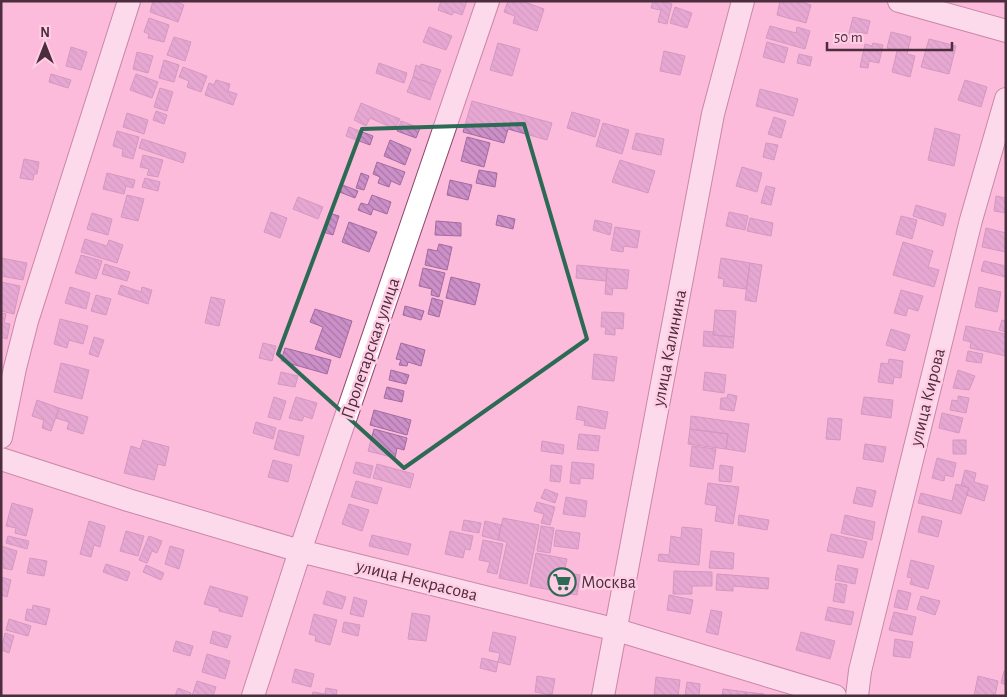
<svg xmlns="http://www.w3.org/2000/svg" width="1007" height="697" font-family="'Alegreya Sans',sans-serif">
  <defs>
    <pattern id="building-back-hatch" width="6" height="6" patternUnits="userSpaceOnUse" patternTransform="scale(1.25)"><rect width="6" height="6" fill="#cc90c9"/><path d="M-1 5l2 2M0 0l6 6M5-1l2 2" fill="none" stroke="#a876a4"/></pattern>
  </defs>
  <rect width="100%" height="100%" fill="#fcbbda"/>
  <!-- building -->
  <path fill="url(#building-back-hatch)" stroke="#a46aa1" d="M153 1H175L184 5 178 22 150 12Z
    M441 1H467L462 15 454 12 452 15 438 10Z
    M508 1H522L544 9 537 31 513 23 515 16 504 12Z
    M653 1H662L672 4 667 24 658 22 661 10 651 8Z
    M780 1H798L811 5 806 23 777 15Z
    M675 7 692 13 687 28 670 23Z
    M853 17 870 21 867 34 860 32 858 40 848 37Z
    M149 18 169 25 164 42 148 38 149 34 144 32Z
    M770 26 796 33 797 27 810 31 805 49 766 38Z
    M429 27 452 36 446 50 423 42Z
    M891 32 911 37 907 54 915 56 910 77 892 72 897 51 887 48Z
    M174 37 191 42 185 61 167 55Z
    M929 39 956 46 949 74 921 67Z
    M767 42 788 48 784 63 763 57Z
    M498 43 520 49 512 76 490 70Z
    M873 43 883 45 879 63 869 61 868 68 860 67 865 44 872 46Z
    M71 47 87 52 81 70 66 66Z
    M664 51 685 56 680 75 660 71Z
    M137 52 153 56 148 73 133 69Z
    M799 54 812 57 810 66 797 63Z
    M164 60 179 65 174 82 159 78Z
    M379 63 407 73 404 83 376 73Z
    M421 64 441 70 435 85 413 77 416 65 420 67Z
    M183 67 207 76 201 92 187 87 189 81 179 77Z
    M51 74 71 80 68 88 49 82Z
    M136 74 158 82 152 98 130 90Z
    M413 77 435 85 430 100 407 92Z
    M216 80 230 84 228 91 237 94 233 105 205 95 209 83 214 85Z
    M965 80 987 87 981 107 958 100Z
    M160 88 173 92 167 111 154 107Z
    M760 89 798 99 793 116 756 106Z
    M472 101 552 123 547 140 508 129 504 143 463 132Z
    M361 103 400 119 395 129 370 118 366 126 354 120Z
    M156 111 167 115 164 124 153 120Z
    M572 112 600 120 595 137 567 128Z
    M127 113 148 120 144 134 123 127Z
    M774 117 786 121 781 138 768 134Z
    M401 121 420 128 416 138 397 131Z
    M603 123 629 130 622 154 596 146Z
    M349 127 373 136 370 145 346 136Z
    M935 128 960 135 954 166 928 160Z
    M117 131 139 137 133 159 122 156 123 149 113 146Z
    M636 133 664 139 661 155 632 149Z
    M467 137 490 143 484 167 461 161Z
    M142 139 186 153 183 163 139 148Z
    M390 140 411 149 405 165 384 156Z
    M766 143 778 145 774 160 763 157Z
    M143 155 163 160 158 177 147 175 149 169 140 167Z
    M24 159 39 162 37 174H34L33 180 20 178Z
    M620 160 655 171 648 193 612 182Z
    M377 162 405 172 400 185 391 181 389 187 378 183 380 177 373 174Z
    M742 167 762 173 757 192 736 186Z
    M479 170 497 173 495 187 476 183Z
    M107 173 135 180 133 188 126 186 124 194 103 189Z
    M361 173 369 176 364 190 356 188Z
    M145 178 160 182 158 191 142 187Z
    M450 180 472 185 468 200 447 195Z
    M340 184 358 191 355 198 337 191Z
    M766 186 775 188 771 205 761 203Z
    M127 195 144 199 138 221 121 217Z
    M372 195 391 202 387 214 373 209 371 215 358 210 361 203 368 205Z
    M996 196 1006 198V213L994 211Z
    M298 197 323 207 318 219 293 209Z
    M916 205 946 214 943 226 913 216Z
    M271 212 287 218 280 238 264 232Z
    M729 212 748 216 745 230 726 226Z
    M92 213 112 219 108 235 87 229Z
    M329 213 339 216 333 235 323 232Z
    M498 215 515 219 513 229 496 225Z
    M901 216 917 220 912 239 896 234Z
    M750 218 773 223 771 236 747 231Z
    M595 220 612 224 610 235 593 230Z
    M436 221 461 223V236L435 235Z
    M349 222 377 232 369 252 342 242Z
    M615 227 640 231 637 248 624 246 623 252 611 250Z
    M986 228 1006 233V252L982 247Z
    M85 239 107 246 109 240 123 245 117 263 81 252Z
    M903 242 933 251 928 267 939 270 934 287 893 275Z
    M439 244 452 247 447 270 425 265 428 249 437 251Z
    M81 255 102 261 96 279 75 273Z
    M1 258 27 263 23 280 1 276Z
    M721 258 750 263 746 289 723 286 724 279 718 278Z
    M984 261 1006 266V277L981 271Z
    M750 263 762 265 756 302 745 300Z
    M105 264 130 272 127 281 102 274Z
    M577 265 607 268 606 281 576 278Z
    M423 268 445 273 439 297 431 295 432 289 419 286Z
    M607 268 629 270 627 289 613 288 612 295 605 294Z
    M451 277 480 284 475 305 446 298Z
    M1 282 20 286 14 314 1 311Z
    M121 285 141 292 142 287 152 290 148 304 118 294Z
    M70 287 90 293 86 309 65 303Z
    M979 287 1001 292 997 312 975 307Z
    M901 290 923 296 918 311 908 308 906 316 894 313Z
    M96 295 111 299 106 315 91 311Z
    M211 297 225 300 219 326 205 323Z
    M432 298 443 301 439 317 428 314Z
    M405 306 424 311 421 320 403 315Z
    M315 309 352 321 340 358 315 349 323 327 310 322Z
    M715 310 736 311 734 337 713 335Z
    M602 312 624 313 623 329 615 328V335L605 334 606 327H601Z
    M1 313 6 314 4 323 10 324 7 339 1 337Z
    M60 319 88 326 83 344 69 340 67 348 54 344Z
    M1002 320 1006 321V332L999 330Z
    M966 326 1006 334V356L970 348 971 342 963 340Z
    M891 329 910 335 905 351 886 345Z
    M704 331 713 332V335L734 337 733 348 703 346Z
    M94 337 104 340 98 357 89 354Z
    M263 343 276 346 272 361 259 358Z
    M401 343 425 350 421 366 408 362 407 366 399 365 401 360 396 359Z
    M285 348 331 360 327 374 281 361Z
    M968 351 983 354 981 363 966 361Z
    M594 354 617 357 614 381 592 379Z
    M889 359 903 361 901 378 894 377 893 384 878 382 881 363 888 364Z
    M61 363 89 370 82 399 54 392Z
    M391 370 409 375 406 384 389 380Z
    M958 370 975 376 969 390 953 388Z
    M281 372 298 376 295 387 278 384Z
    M705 372 726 375 724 393 703 390Z
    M387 387 404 391 402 402 384 398Z
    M728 394 737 396 734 411 720 409 721 398H727Z
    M958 396 969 398 966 413 950 410 952 400 958 401Z
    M274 397 286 401 280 420 268 417Z
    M296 397 317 403 312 419 304 416 302 421 289 418Z
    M864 397 893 400 891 418 861 414Z
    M37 400 59 408 51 431 42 428 44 420 32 416Z
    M578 406 608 412 605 429 584 425 585 421 576 419Z
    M59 408 88 417 83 434 67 429 69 422 56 418Z
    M374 410 411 420 407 435 370 425Z
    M942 413 963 418 959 433 939 428Z
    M691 416 749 424 745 452 726 449 728 434 690 429Z
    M828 418 842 419 840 440 826 439Z
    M256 422 276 428 273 439 253 433Z
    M374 429 407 438 404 450 397 448 395 458 368 451Z
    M690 429 728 434 726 449 688 444Z
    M279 430 304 436 299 456 274 449Z
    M579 434 600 436 598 451 577 449Z
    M143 440 169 447 165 466 158 464 154 480 124 473 131 446 140 449Z
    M953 440H966V454H953Z
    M542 441 564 445 563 454 541 451Z
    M865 444 886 447 883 462 863 459Z
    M692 446 716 449 713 469 690 466Z
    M937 458 956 463 953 477 945 475 944 481 932 478Z
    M273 460 292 465 288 482 268 477Z
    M356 462 373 466 370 478 353 473Z
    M572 462 594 464 593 479 580 478V484L570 483Z
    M377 464 414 474 410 488 373 478Z
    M551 465 562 466 560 482 550 481Z
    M720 465 733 467 731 482 719 481Z
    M965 470 976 473 974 482 988 486 984 501 966 495 969 488 961 485Z
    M356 481 382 488 377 504 351 497Z
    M708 483 739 487 733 524 715 521 717 506 705 504Z
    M956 484 969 488 961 514 918 503 921 493 952 501Z
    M857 487 876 491 872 507 853 503Z
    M545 489 558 494 555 503 541 498Z
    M566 497 587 501 585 517 563 514Z
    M537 502 555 507 550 525 541 523 544 514 534 511Z
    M12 503 33 509 26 536 15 533 16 528 6 526Z
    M349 504 369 510 362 531 342 524Z
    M739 515 769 520 767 530 738 525Z
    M845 515 875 522 872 540 841 533Z
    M922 516 942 521 938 537 918 532Z
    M503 518 539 525 527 584 499 578 507 542 498 540Z
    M464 520 481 523 479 533 462 530Z
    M89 521 105 526 100 547 94 545 91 557 80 554Z
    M485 521 501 525 498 540 482 536Z
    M541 526 554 528 550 553 537 551Z
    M682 527 702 529 699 565 658 561 659 554 669 555 671 536 681 538Z
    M556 530 580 533 578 549 554 546Z
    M126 531 144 536 138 556 120 551Z
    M450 531 473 536 470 550 465 549 463 558 445 554Z
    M831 534 867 542 863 558 827 551Z
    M372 535 411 544 408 555 369 546Z
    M8 536 29 541 27 549 6 543Z
    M149 536 162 541 157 553 152 551 147 563 139 560Z
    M483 540 503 544 497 574 487 572 490 562 479 560Z
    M1 546 17 551 12 570 3 568 4 564H1Z
    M170 546 184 550 179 569 165 564Z
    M711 551 734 553 733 569 709 568Z
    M536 553 567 559 564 572 580 575 577 595 530 586Z
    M30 558 47 561 44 576 27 573Z
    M911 560 934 566 928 589 910 584 912 578 907 577Z
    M106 564 130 572 127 581 103 572Z
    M146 565 164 573 161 580 143 572Z
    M838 565 858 569 855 584 835 580Z
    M674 571 712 572V586H692V594H673Z
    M717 574 769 578 768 589 733 586V591L716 590Z
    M1 577 11 580 7 597 1 595Z
    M836 583 847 585 844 603 833 601Z
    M210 586 248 597 242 617 219 611V608L204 604Z
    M898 590 911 593 907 610 894 607Z
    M327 591 346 597 342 609 323 604Z
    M669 595 693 600 690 614 667 610Z
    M921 596 940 601 935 615 917 609Z
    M354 597 367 601 363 617 350 614Z
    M33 605 50 609 46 625 25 620 27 609 32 610Z
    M828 607 854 612 851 625 825 620Z
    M711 610 722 612 718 635 706 632Z
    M894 612 916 617 912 635 889 630Z
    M412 613 430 616 426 641 408 639Z
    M314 614 337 620 330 645 315 641 316 636 309 634Z
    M9 619 31 626 28 636 6 630Z
    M344 622 360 625 358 636 342 632Z
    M213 631 231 636 227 648 210 643Z
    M493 632 516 637 510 665 498 662 500 653 489 651Z
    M801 632 835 641 830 659 796 650Z
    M5 633 14 636 9 653 1 650Z
    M895 639 913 642 910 658 893 656Z
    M176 641 193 646 190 656 173 651Z
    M207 654 230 661 225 679 202 672Z
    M482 658 498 662 496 672 480 668Z
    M295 669 314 674 311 687 292 682Z
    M1004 671 1006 672V685L1001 683Z
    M537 676 555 679 552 695 535 692Z
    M978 676 998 681 995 696H974Z
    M656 677 680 680 678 696H654Z
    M197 681 216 687 213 696H192Z
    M687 682 700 684 699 696H685Z
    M178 688 191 693 190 696H175Z
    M326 688 337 690 336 696H312L313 692 325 694Z
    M723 689 746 692 745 696H722Z
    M746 692 764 694V696H745Z"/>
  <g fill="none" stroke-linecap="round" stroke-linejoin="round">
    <!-- minor casing -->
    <g stroke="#8d476c" stroke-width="24">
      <path id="minor" d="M899 1 1006 31
        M1 437 15 368 27 321 129 1
        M1 459 128 500 300 551 617 630 835 696
        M253 696 300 551 488 1
        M603 696 713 114 743 1
        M857 696 860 671 971 220 1006 99"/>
    </g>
    <!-- minor -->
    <use href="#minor" stroke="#fff" stroke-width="22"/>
  </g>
  <!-- marked area -->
  <path d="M0 0H1007V697H0ZM524 124 587 339 404 468 278 354 362 129Z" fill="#fcbbda" fill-opacity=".55" fill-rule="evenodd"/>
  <path fill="none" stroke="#2d6a55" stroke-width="4" stroke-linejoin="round" d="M524 124 587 339 404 468 278 354 362 129Z"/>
  <!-- icons -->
  <defs>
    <g id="supermarket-ring" transform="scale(1.4375)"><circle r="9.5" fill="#ffcee5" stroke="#2d6a55" stroke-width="1.5"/><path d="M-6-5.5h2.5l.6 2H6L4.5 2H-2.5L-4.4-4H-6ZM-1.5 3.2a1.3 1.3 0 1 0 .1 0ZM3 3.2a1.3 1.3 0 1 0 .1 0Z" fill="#2d6a55"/></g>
  </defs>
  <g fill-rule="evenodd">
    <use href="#supermarket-ring" x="562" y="582"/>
  </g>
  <g text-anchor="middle" stroke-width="5" stroke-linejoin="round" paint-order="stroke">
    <!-- street labels -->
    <g font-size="18" fill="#4c2d3d" stroke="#ffcee5">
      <text transform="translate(370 348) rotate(-71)" y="6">Пролетарская улица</text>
      <text transform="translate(669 348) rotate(-79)" y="6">улица Калинина</text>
      <text transform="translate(927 397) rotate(-76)" y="6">улица Кирова</text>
      <text transform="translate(417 580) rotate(14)" y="6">улица Некрасова</text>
    </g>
    <!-- poi labels -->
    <g font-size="18" fill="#4c2d3d" stroke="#ffcee5" text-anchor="start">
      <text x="581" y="588">Москва</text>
    </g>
  </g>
  <!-- border -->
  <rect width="1007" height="697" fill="none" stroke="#4c2d3d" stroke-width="5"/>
  <!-- north arrow -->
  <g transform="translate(45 45)" stroke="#ffcee5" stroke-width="4" paint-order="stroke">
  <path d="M0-4L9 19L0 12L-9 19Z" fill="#4c2d3d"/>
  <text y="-8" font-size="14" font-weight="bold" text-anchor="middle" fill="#4c2d3d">N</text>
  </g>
  <!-- scale -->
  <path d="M827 42v8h125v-8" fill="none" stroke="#4c2d3d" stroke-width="2.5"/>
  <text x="834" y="42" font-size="15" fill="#4c2d3d" stroke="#ffcee5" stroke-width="4" paint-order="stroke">50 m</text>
</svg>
